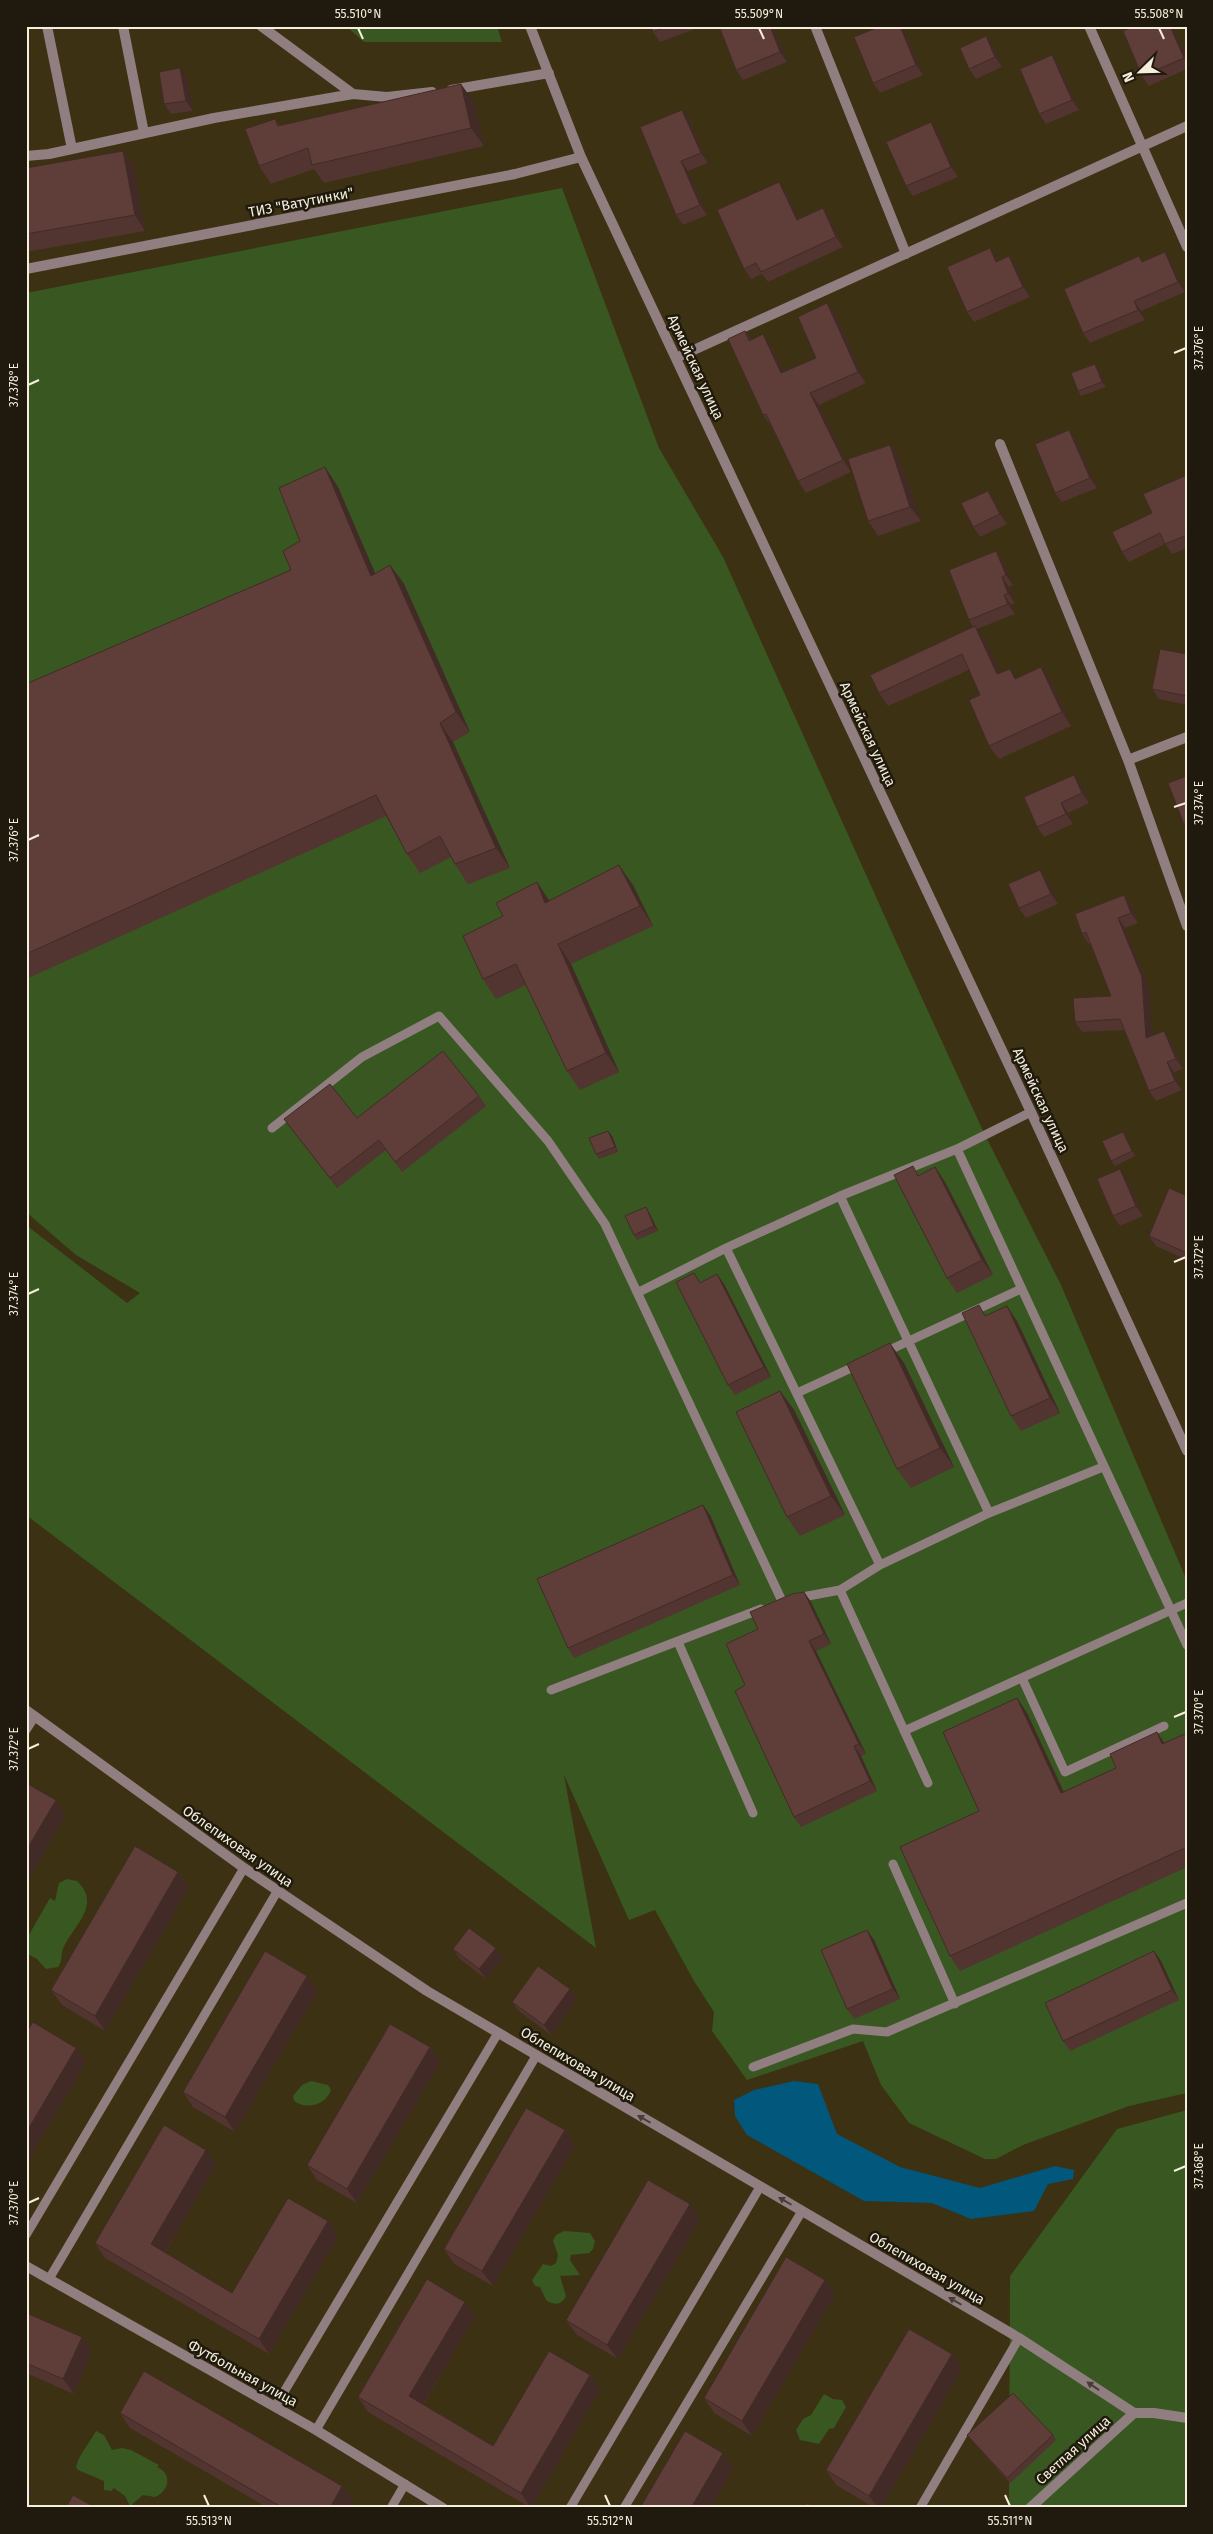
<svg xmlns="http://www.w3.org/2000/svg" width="1213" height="2534" font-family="'Fira Sans',sans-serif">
  <rect width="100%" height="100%" fill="#3c3112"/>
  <!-- green -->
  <path fill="#385721" d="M346 26H497L502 42H364Z
    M562 188 659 448 723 557 904 959 985 1135 1061 1285 1187 1581V2093L1129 2106 1023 2145 996 2159H985L909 2123 881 2085 863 2041 747 2080 712 2031 714 2012 694 1981 655 1910 629 1920 564 1775 596 1948 26 1515V1225L127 1303 140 1293 76 1255 26 1212V293Z
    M67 1879 77 1881C104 1907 69 1928 62 1952 61 1959 62 1961 58 1967L46 1969 37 1959 26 1953V1940L50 1898 55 1901 59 1883Z
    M311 2081 328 2085 331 2090C326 2105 307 2110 294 2101L293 2096 302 2085Z
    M1187 2110V2508H1009L1010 2276 1117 2129Z
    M564 2231 590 2233 595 2241 593 2249 589 2253 571 2255 570 2260 580 2275 560 2276 566 2296C562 2305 554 2306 546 2300L540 2287 535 2286 532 2280 543 2264 551 2266 556 2263 558 2255 553 2241 556 2235Z
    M824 2394 833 2399 842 2400 846 2407 834 2428 829 2429 819 2444 800 2440 796 2430 803 2419 811 2415Z
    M96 2431 104 2435 112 2450 122 2448 131 2450 159 2465 157 2467C173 2474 169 2491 155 2497L143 2495 130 2506 125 2496 114 2488 111 2491 104 2490V2481L78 2470 76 2467C78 2456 90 2442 96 2431Z"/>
  <!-- water -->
  <path fill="#01577c" d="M794 2081 818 2084 837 2134 900 2167 980 2188 1055 2166 1074 2170 1073 2179 1048 2184 1034 2211 971 2219 932 2203 864 2201 747 2135 735 2116 734 2100 754 2090Z"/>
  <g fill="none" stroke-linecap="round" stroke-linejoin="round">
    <!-- service -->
    <path stroke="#907e81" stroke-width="9" d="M272 1128 362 1057 439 1016 548 1141 605 1224 782 1601
      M957 1149 1187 1645
      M840 1196 989 1513
      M726 1248 880 1565
      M639 1292 726 1248 840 1196 957 1149 1031 1112
      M883 1353 1021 1289
      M797 1393 860 1364
      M840 1590 928 1783
      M797 1598 840 1590 880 1565 989 1513 1103 1467
      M678 1642 753 1813
      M1022 1678 1065 1772 1164 1726
      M551 1690 761 1609
      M26 1730 35 1716
      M904 1731 1187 1603
      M893 1864 955 2004
      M753 2067 853 2029 887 2032 1187 1903
      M26 2235 244 1868
      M49 2279 278 1890
      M275 2407 498 2033
      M316 2430 536 2056
      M391 2508 405 2484
      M570 2508 760 2187
      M624 2508 802 2211
      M920 2508 1019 2338"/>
    <!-- minor -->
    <path stroke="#907e81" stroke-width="10" d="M47 26 72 149
      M123 26 144 133
      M261 26 353 94
      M530 26 581 157 1031 1112 1187 1451
      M815 26 906 254
      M1089 26 1187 247
      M451 90 549 73
      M26 156 49 154 214 118 353 94 387 97 432 92
      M26 269 515 174 581 157
      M676 358 1187 126
      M1000 444 1128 760
      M1187 737 1128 760 1187 926
      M26 1710 244 1868 427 1991 1019 2338 1134 2413
      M26 2266 316 2430 443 2508
      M1134 2413H1154L1187 2418
      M1030 2508 1134 2413"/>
  </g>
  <!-- wall -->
  <path fill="#523430" d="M651 26H703L660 42 653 32Z
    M773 26 787 62 743 80 736 70Z
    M1134 26 1187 59V69L1149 86 1142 76Z
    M904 30 923 75 880 93 873 83Z
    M986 36 993 46 1002 67 976 79 969 69Z
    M1052 55 1059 65 1079 110 1046 124 1039 114Z
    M187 78 193 111 171 114 164 104Z
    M474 102 484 146 324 183 314 169 271 184 259 166 275 119 280 126Z
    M689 119 708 163 688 171 707 215 683 225 676 215 640 127Z
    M938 132 958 177 913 196 906 186Z
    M123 151 134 166 145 231 26 252V168Z
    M786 192 799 220 823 208 830 218 843 247 768 282 762 274 751 279 744 269Z
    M990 248 998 261 1009 256 1016 266 1030 297 974 322 967 312Z
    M1165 252 1172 262 1185 292 1141 311 1145 320 1090 343 1083 333 1143 261Z
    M827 303 836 315 866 383 819 405 851 472 806 493 798 481 772 427 763 415 745 331 751 340 771 346 784 372 816 358Z
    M1099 369 1106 387 1081 396 1078 391Z
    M1069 430 1076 440 1097 488 1062 502 1055 493Z
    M890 445 900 460 921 521 878 536 868 521Z
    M325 467 338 487 375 574 390 565 404 584 470 732 453 742 510 868 468 884 455 864 451 857 420 873 407 854 386 816 26 979V684L291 570 300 541Z
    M1187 475V548L1172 554 1165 544 1129 562 1122 552 1152 513Z
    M988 491 995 500 1007 524 980 537 973 527Z
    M996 551 1003 561 1013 585 1009 587 1015 603 1011 605 1015 614 977 629 985 640 1000 673 1017 679 1051 681 1071 726 999 759 989 746 980 695 969 670 888 706 879 693 973 627 969 620Z
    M1187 654V705L1159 699 1152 689Z
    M1074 775 1081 785 1089 803 1068 813 1073 824 1044 837 1037 827Z
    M1187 776V828L1183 822Z
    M1040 870 1047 880 1058 904 1026 918 1019 908Z
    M537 882 549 901 633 885 653 926 571 964 619 1072 580 1090 567 1071 526 985 496 999 483 979 503 916Z
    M1124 895 1131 905 1138 923 1125 928 1149 987 1152 1036 1164 1031 1171 1041 1183 1069 1174 1072 1182 1090 1156 1101 1149 1091 1124 1030 1082 1032 1075 1022 1111 996 1090 943 1089 944 1082 934Z
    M479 1096 486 1106 402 1172 386 1150 337 1188 284 1119 357 1118Z
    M608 1131 612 1136 618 1152 599 1159 596 1154Z
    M1123 1132 1126 1137 1135 1156 1115 1166 1111 1161Z
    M935 1167 945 1182 993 1275 957 1293 947 1278Z
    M1127 1179 1143 1216 1120 1226 1113 1216Z
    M1187 1196V1260L1156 1246 1149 1236Z
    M649 1212 658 1231 637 1240 634 1235Z
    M724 1284 771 1377 735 1395 728 1385Z
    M987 1316 1017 1321 1060 1413 1021 1431 1011 1416Z
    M904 1363 954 1467 911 1488 897 1469Z
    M780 1391 794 1410 845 1515 800 1536 787 1517Z
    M703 1505 710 1515 740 1585 574 1658 568 1648Z
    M804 1592 811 1602 831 1644 816 1651 866 1754 861 1756 877 1791 801 1827 794 1817 745 1685 758 1629Z
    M1017 1698 1027 1713 1064 1792 1116 1768 1157 1732 1164 1743 1187 1733V1867L960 1971 950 1956 979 1811Z
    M178 1872 189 1887 105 2031 62 2005 51 1990Z
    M867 1930 874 1940 900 1999 854 2019 847 2009Z
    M453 1949 503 1958 486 1979 460 1959Z
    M1154 1951 1161 1961 1179 2000 1070 2051 1063 2041Z
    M318 1990 235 2132 193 2107 183 2092Z
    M577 1999 551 2035 519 2011 512 2002Z
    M430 2047 440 2062 357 2203 317 2180 307 2165Z
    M565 2130 575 2145 493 2286 454 2264 444 2249Z
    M216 2164 165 2253 232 2293 338 2236 269 2354 105 2258 95 2243Z
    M700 2219 618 2359 577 2335 566 2320Z
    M835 2294 752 2436 714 2413 704 2398Z
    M26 2313 82 2337 92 2352 74 2394 26 2373Z
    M475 2316 423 2405 493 2446 590 2375 600 2390 531 2508 368 2412 358 2397Z
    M952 2354 962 2369 881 2508H875L836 2485 826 2470Z
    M120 2413 342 2486 353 2500 348 2508H268L130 2428Z
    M967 2435H1053L1056 2440 1010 2483 971 2440Z"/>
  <!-- shaded-wall -->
  <path fill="#422b27" d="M770 26H773L787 62 780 52Z
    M900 26H902L904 30 923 75 916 65Z
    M1170 26H1172L1187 59V62L1184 58Z
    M986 36 993 46 1002 67 995 57Z
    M1052 55 1059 65 1079 110 1072 100Z
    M180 68 187 78 193 111 186 101Z
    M461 84 474 102 484 146 471 128Z
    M682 110 689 119 708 163 701 153Z
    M931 122 938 132 958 177 951 167Z
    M123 151 134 166 145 231 135 215Z
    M681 161 688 171 707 215 700 205Z
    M779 182 786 192 804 230 797 220Z
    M823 208 830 218 843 247 836 237Z
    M990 248 997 258 1003 272 996 262Z
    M1165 252 1172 262 1185 292 1178 282Z
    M1009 256 1016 266 1030 297 1023 287Z
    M1134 301 1141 311 1145 320 1138 310Z
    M827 303 836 315 866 383 858 372Z
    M763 334 771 346 790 385 781 373Z
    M1095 364 1099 369 1106 387 1102 382Z
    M810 393 819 405 851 472 843 460Z
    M1069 430 1076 440 1097 488 1090 478Z
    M890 445 900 460 921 521 910 507Z
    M325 467 338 487 385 596 371 576Z
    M988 491 995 500 1007 524 1000 514Z
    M996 551 1003 561 1013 585 1006 575Z
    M390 565 404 584 470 732 456 712Z
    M1002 577 1009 587 1015 603 1008 593Z
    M1004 595 1011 605 1015 614 1008 604Z
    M975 626 985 640 1007 688 997 674Z
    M1041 667 1051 681 1071 726 1062 712Z
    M1010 669 1019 682 1015 679Z
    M440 723 453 742 510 868 496 848Z
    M1074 775 1081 785 1089 803 1082 793Z
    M1061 803 1068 813 1073 824 1066 814Z
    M619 865 633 885 653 926 640 906Z
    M1040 870 1047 880 1058 904 1051 894Z
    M537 882 550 902 545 903Z
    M1124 895 1131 905 1138 923 1131 913Z
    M1118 918 1125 928 1149 987 1153 1048 1146 1038Z
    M558 944 571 964 619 1072 606 1053Z
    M1164 1031 1171 1041 1183 1069 1176 1059Z
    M1167 1062 1174 1072 1182 1090 1175 1081Z
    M608 1131 612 1136 618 1152 615 1147Z
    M1123 1132 1126 1137 1135 1156 1132 1151Z
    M935 1167 945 1182 993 1275 982 1260Z
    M1120 1169 1127 1179 1143 1216 1136 1206Z
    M646 1207 649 1212 658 1231 654 1226Z
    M717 1274 724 1284 771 1377 764 1367Z
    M1007 1306 1017 1321 1060 1413 1050 1398Z
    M890 1343 904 1363 954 1467 940 1448Z
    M780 1391 794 1410 845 1515 831 1496Z
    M703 1505 710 1515 740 1585 733 1575Z
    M804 1592 811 1602 831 1644 824 1634Z
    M809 1641 816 1651 866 1754 859 1744Z
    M1017 1698 1027 1713 1071 1808 1061 1793Z
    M1157 1732 1167 1747 1162 1744Z
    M854 1746 861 1756 877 1791 870 1781Z
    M56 1800 66 1815 26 1883V1851Z
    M178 1872 189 1887 105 2031 95 2016Z
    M867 1930 874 1940 900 1999 893 1989Z
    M496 1948 503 1958 486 1979 479 1969Z
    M1154 1951 1161 1961 1179 2000 1172 1990Z
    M307 1976 318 1990 235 2132 225 2117Z
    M570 1989 577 1999 551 2035 544 2025Z
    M430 2047 440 2062 357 2203 347 2189Z
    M76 2048 86 2062 26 2165V2133Z
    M565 2130 575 2145 493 2286 482 2271Z
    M206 2150 216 2164 161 2259 151 2244Z
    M690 2204 700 2219 618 2359 607 2345Z
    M328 2221 338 2236 269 2354 259 2339Z
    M825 2280 835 2294 752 2436 742 2421Z
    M465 2302 475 2316 419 2411 409 2396Z
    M82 2337 92 2352 74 2394 63 2379Z
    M952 2354 962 2369 881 2508H878L869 2496Z
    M590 2375 600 2390 531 2508 521 2493Z
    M723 2453 734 2468 710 2508H691Z
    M26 2481 32 2490 26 2504Z
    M342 2486 353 2500 348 2508H330Z"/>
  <!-- building -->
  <path fill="#5f3d38" stroke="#422b27" d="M651 26H669L653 32Z
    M719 26H770L780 52 736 70Z
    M881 26H900L916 65 873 83 854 37Z
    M1134 26H1170L1184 58 1142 76 1123 31Z
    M986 36 995 57 969 69 960 48Z
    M1052 55 1072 100 1039 114 1020 69Z
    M180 68 186 101 164 104 159 72Z
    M461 84 471 128 312 165 308 148 259 166 245 129 275 119 278 126Z
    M682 110 701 153 681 161 700 205 676 215 640 127Z
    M931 122 951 167 906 186 886 142Z
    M123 151 135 215 26 234V168Z
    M779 182 797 220 823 208 836 237 761 272 756 263 744 269 717 210Z
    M990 248 996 262 1009 256 1023 287 967 312 947 267Z
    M1165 252 1178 282 1134 301 1138 310 1083 333 1064 289 1139 256 1142 262Z
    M827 303 858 372 810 393 843 460 798 481 766 414 763 415 728 339 745 331 749 341 763 334 781 373 816 358 798 317Z
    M1095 364 1102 382 1078 391 1071 373Z
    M1069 430 1090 478 1055 493 1035 444Z
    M890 445 910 507 868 521 848 459Z
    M325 467 371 576 390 565 456 712 440 723 496 848 455 864 440 836 407 854 376 795 26 954V684L291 570 283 551 300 541 279 488Z
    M1187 475V535L1165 544 1160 533 1122 552 1112 532 1152 513 1143 494Z
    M988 491 1000 514 973 527 961 503Z
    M996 551 1006 575 1002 577 1008 593 1004 595 1008 604 969 620 949 570Z
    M975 626 997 674 1010 669 1015 679 1041 667 1062 712 989 746 969 700 980 695 962 654 879 693 870 675Z
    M1160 649 1187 654V696L1152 689Z
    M1074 775 1082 793 1061 803 1066 814 1037 827 1024 797Z
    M1187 776V820L1183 822 1168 783Z
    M619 865 640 906 558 944 606 1053 567 1071 516 964 483 979 463 936 503 916 496 903 537 882 545 903Z
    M1040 870 1051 894 1019 908 1008 884Z
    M1124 895 1131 913 1118 918 1142 977 1146 1038 1164 1031 1176 1059 1167 1062 1175 1081 1149 1091 1120 1019 1075 1022 1073 998 1111 996 1086 932 1082 934 1075 914Z
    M443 1051 479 1096 395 1162 379 1140 330 1178 284 1119 330 1084 357 1118Z
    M608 1131 615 1147 596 1154 589 1138Z
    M1123 1132 1132 1151 1111 1161 1102 1141Z
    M913 1166 918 1176 935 1167 982 1260 947 1278 894 1175Z
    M1120 1169 1136 1206 1113 1216 1097 1179Z
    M1169 1188 1187 1196V1253L1149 1236Z
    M646 1207 654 1226 634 1235 625 1216Z
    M694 1273 700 1283 717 1274 764 1367 728 1385 676 1282Z
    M979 1305 985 1316 1007 1306 1050 1398 1011 1416 962 1313Z
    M890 1343 940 1448 897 1469 847 1364Z
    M780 1391 831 1496 787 1517 736 1412Z
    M703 1505 733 1575 568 1648 537 1579Z
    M804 1592 824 1634 809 1641 859 1744 854 1746 870 1781 794 1817 735 1691 745 1685 726 1644 758 1629 750 1612 792 1594Z
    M1017 1698 1061 1793 1116 1768 1110 1754 1157 1732 1162 1744 1187 1733V1847L950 1956 900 1847 979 1811 943 1732Z
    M26 1783 56 1800 26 1851Z
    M135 1846 178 1872 95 2016 51 1990Z
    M469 1928 496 1948 479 1969 453 1949Z
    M867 1930 893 1989 847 2009 821 1950Z
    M265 1951 307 1976 225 2117 183 2092Z
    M1154 1951 1172 1990 1063 2041 1045 2003Z
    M538 1966 570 1989 544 2025 512 2002Z
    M33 2022 76 2048 26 2133V2033Z
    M390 2024 430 2047 347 2189 307 2165Z
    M526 2108 565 2130 482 2271 444 2249Z
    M164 2125 206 2150 151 2244 232 2293 288 2198 328 2221 259 2339 95 2243Z
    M648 2180 690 2204 607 2345 566 2320Z
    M786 2257 825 2280 742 2421 704 2398Z
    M427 2279 465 2302 409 2396 493 2446 549 2351 590 2375 521 2493 358 2397Z
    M26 2313 82 2337 63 2379 26 2363Z
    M909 2329 952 2354 869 2496 826 2470Z
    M144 2371 342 2486 330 2508H283L120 2413Z
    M1013 2393 1053 2435 1007 2478 967 2435Z
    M685 2431 723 2453 691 2508H640Z
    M73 2495 96 2508H66Z
    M807 2503 816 2508H804Z"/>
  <!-- one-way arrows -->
  <defs><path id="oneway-solid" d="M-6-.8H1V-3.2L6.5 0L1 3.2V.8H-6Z" transform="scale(1.25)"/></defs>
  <g fill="#473d36">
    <use href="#oneway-solid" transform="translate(644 2119) rotate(-150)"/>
    <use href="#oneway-solid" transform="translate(785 2201) rotate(-150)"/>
    <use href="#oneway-solid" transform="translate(955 2301) rotate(-150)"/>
    <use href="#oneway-solid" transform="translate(1093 2386) rotate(-146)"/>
  </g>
  <!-- ticks -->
  <path fill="none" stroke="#f6efdd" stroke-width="2" d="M358 28 363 39M759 28 764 39M1159 28 1164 39M1174 353 1186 348M28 385 39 380M1174 807 1186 803M28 840 39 835M1174 1262 1186 1257M28 1294 39 1289M1174 1717 1186 1712M28 1749 39 1744M1174 2171 1186 2166M28 2203 39 2198M204 2495 209 2506M605 2495 610 2506M1005 2495 1010 2506"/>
  <g text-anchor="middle" stroke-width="5" stroke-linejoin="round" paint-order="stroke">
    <!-- street labels -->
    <g font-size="14" fill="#f6efdd" stroke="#1f1a0d">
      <text transform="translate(301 202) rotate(-11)" y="5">ТИЗ "Ватутинки"</text>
      <text transform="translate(696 367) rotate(65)" y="5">Армейская улица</text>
      <text transform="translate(868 734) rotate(65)" y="5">Армейская улица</text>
      <text transform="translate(1041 1100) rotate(65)" y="5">Армейская улица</text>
      <text transform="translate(238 1846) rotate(35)" y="5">Облепиховая улица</text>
      <text transform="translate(578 2064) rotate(31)" y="5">Облепиховая улица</text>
      <text transform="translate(927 2268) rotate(30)" y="5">Облепиховая улица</text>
      <text transform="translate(243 2373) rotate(29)" y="5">Футбольная улица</text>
      <text transform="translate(1073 2450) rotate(-42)" y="5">Светлая улица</text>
    </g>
  </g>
  <!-- border -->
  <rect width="1213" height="2534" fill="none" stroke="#1f1a0d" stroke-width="55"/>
  <!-- north arrow -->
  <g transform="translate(1140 72) rotate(247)" stroke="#1f1a0d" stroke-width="4" paint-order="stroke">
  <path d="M0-4L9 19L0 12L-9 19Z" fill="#f6efdd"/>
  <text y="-8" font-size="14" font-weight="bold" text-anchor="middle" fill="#f6efdd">N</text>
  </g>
  <rect x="28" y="28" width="1158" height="2478" fill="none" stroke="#f6efdd" stroke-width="2"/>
  <g font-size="12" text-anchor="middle" fill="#f6efdd">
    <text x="358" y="18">55.510°N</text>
    <text x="759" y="18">55.509°N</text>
    <text x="1159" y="18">55.508°N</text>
    <text transform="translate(1199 348) rotate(-90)" y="4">37.376°E</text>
    <text transform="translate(14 385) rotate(-90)" y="4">37.378°E</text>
    <text transform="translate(1199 803) rotate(-90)" y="4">37.374°E</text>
    <text transform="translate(14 840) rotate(-90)" y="4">37.376°E</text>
    <text transform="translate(1199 1257) rotate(-90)" y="4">37.372°E</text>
    <text transform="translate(14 1294) rotate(-90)" y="4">37.374°E</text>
    <text transform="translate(1199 1712) rotate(-90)" y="4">37.370°E</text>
    <text transform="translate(14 1749) rotate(-90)" y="4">37.372°E</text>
    <text transform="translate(1199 2166) rotate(-90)" y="4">37.368°E</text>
    <text transform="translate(14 2203) rotate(-90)" y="4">37.370°E</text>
    <text x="209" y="2525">55.513°N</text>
    <text x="610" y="2525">55.512°N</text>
    <text x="1010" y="2525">55.511°N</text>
  </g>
</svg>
